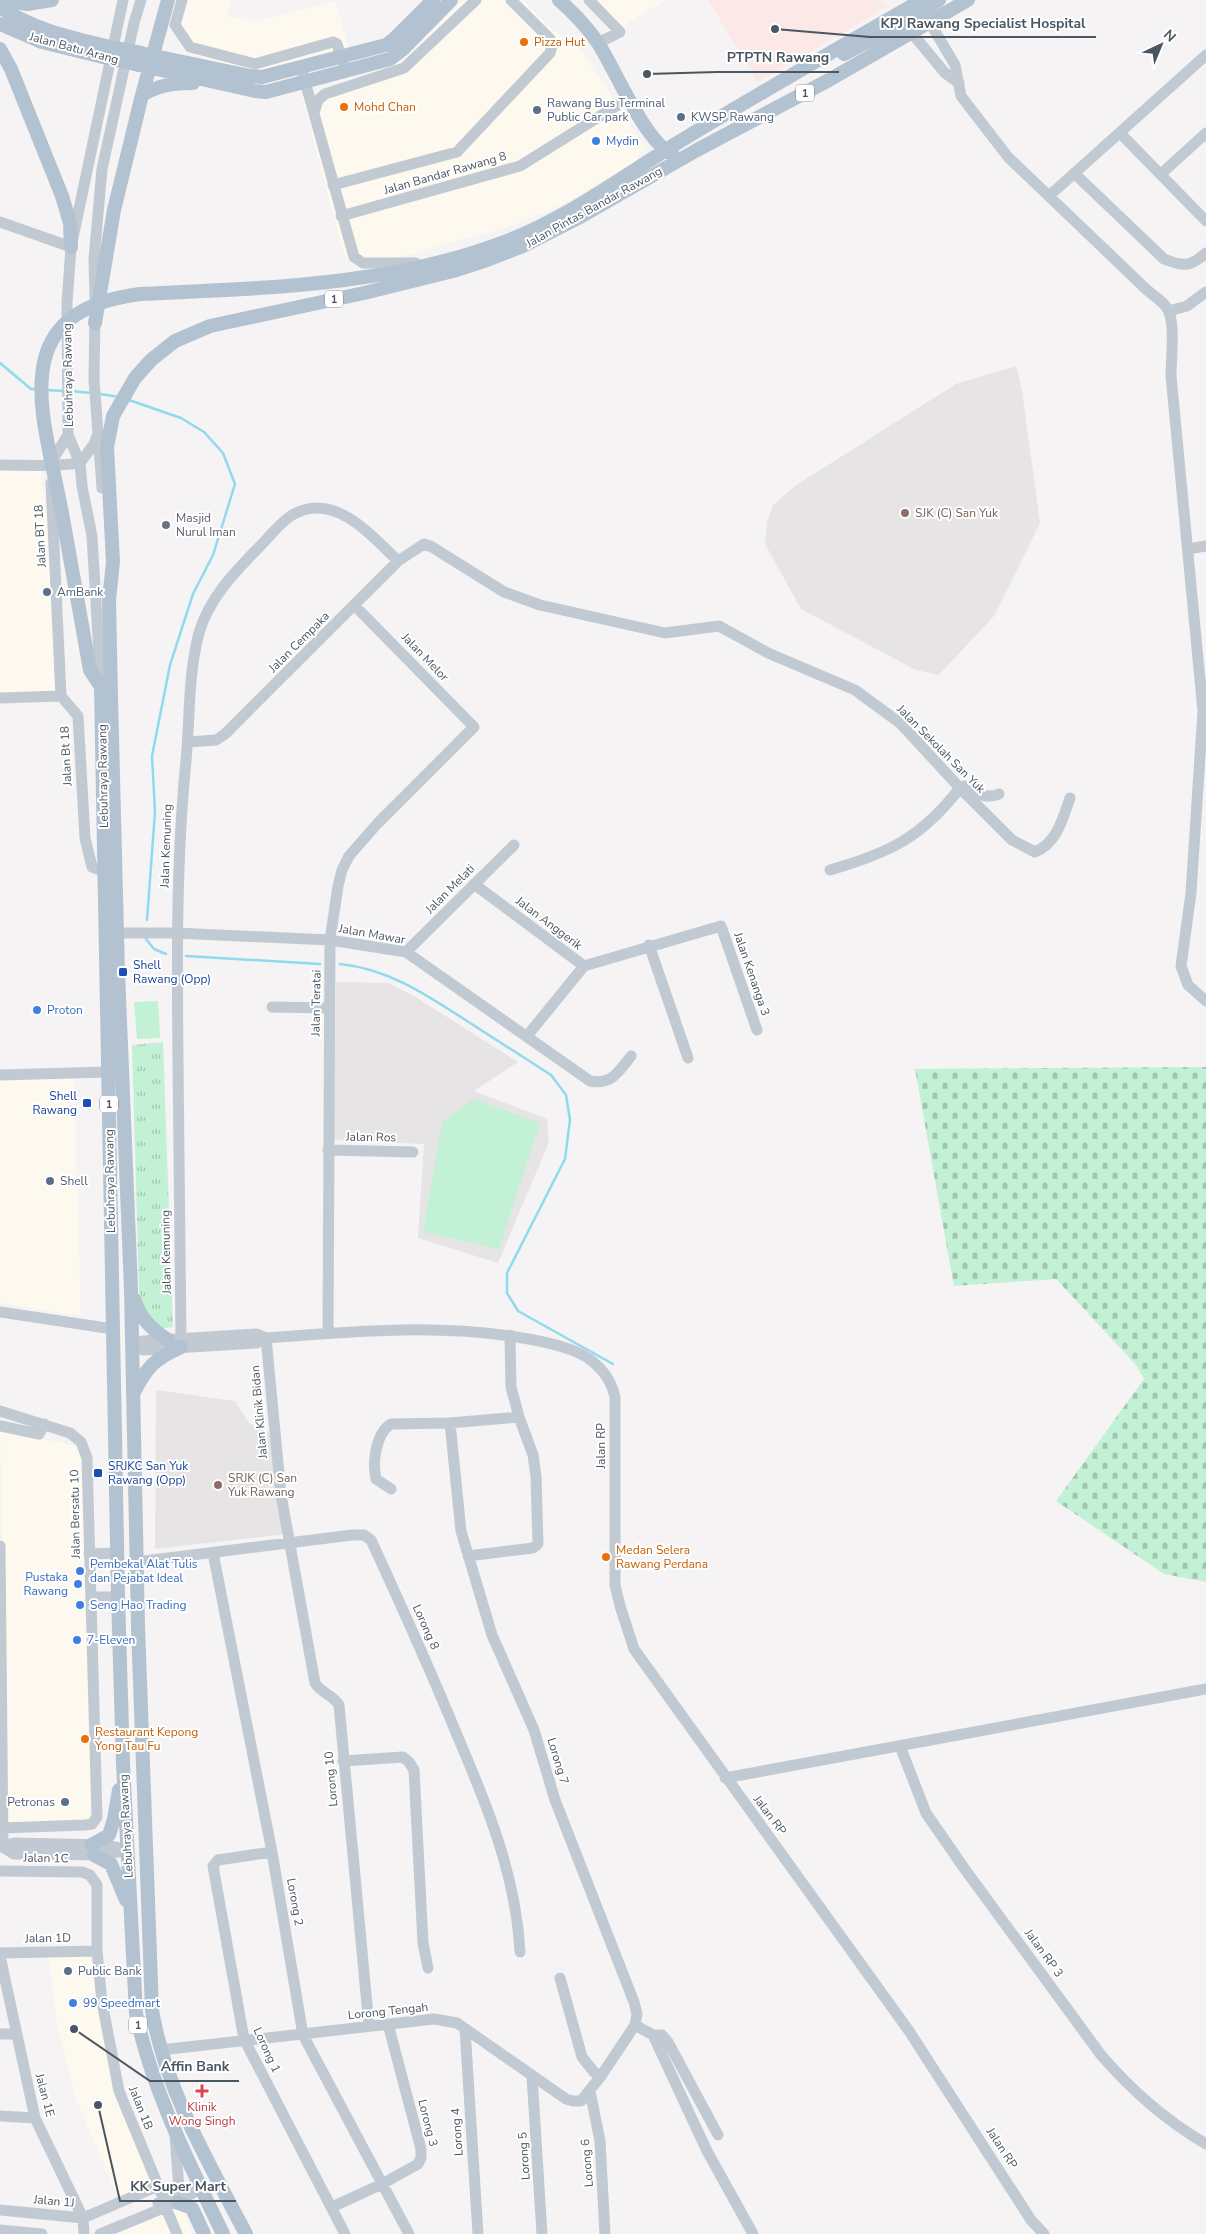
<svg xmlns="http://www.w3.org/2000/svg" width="1206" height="2234" font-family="'Nunito Sans',sans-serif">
  <defs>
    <pattern id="cemetery-stones" width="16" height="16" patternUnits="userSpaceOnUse" patternTransform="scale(1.25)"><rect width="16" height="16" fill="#c3f1d5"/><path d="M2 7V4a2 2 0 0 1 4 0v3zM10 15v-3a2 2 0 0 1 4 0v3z" fill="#a0c6b0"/></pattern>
    <pattern id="park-tufts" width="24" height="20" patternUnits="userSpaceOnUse" patternTransform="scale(1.25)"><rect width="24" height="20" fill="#c3f1d5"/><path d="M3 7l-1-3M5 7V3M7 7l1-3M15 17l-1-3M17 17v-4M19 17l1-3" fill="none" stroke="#a0c6b0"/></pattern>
  </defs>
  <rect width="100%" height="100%" fill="#f5f3f3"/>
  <!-- commercial -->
  <path fill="#fdf9ef" d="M176 0H230L227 16 256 21 336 1 348 47 254 71 190 54 169 24Z
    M463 0H523L553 31 578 46 645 147 633 163 564 204 507 227 360 268 349 261 343 252 302 96 402 61Z
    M580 0H666L611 33 599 18Z
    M40 468 49 530 55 693 0 694V469Z
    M74 1078 81 1316 0 1303V1080Z
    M0 1429 79 1447 84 1460 94 1815 90 1821 8 1824Z
    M94 1954 115 2089 154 2183 119 2199 77 2102 56 2019 49 1956Z
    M176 2208 184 2211 193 2234H122L121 2231Z"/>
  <!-- education -->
  <path fill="#e6e4e5" d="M1016 366 1022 391 1040 523 994 616 939 675 916 670 801 609 765 544 767 521 774 504 798 484 956 384Z
    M336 982 388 983 414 996 518 1062 474 1091 547 1119 549 1142 498 1263 418 1238 424 1144 334 1140Z
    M156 1390 235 1401 249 1423 274 1435 287 1534 155 1549Z"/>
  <!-- medical -->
  <path fill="#fce8e6" d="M708 0H875L888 6 758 82Z"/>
  <!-- cemetery -->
  <path fill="url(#cemetery-stones)" d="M1206 1067V1582L1164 1574 1056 1501 1144 1379 1136 1365 1056 1279 954 1286 915 1069Z"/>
  <!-- park -->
  <path fill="url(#park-tufts)" d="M163 1042 173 1327 159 1329 144 1310 139 1290 132 1045Z"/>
  <!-- pitch -->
  <path fill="#c3f1d5" d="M158 1001 160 1038 137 1039 134 1002Z
    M474 1099 540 1123 499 1249 423 1232 442 1122Z"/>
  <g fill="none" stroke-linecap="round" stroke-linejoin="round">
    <!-- stream -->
    <path stroke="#90daee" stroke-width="2.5" d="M0 363 31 389H37
      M47 390 64 391
      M70 391 92 393
      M100 394 119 397
      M129 400 181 418 204 432 223 453 235 484 213 555 193 594 170 665 152 756 155 812 147 920
      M146 939 154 949 166 954
      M186 956 320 964
      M340 964C389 969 427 995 467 1021 495 1039 523 1057 551 1075L566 1095 570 1120 565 1159 507 1273V1293L518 1311 613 1364"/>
    <!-- minor -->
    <path stroke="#c1cad2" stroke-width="11" d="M182 0 175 25 190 47 255 64 333 42 337 44 343 63
      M589 0 620 32 598 43
      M926 16 955 65 961 96 1008 157 1147 290C1154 296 1166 303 1169 312 1175 328 1171 358 1171 376L1203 711 1191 893 1181 966 1188 985 1206 1001
      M906 26 945 73 959 83
      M301 67 354 257 363 263H416
      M314 113 318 100 325 94 404 68 476 0
      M1120 133 1206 221
      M1074 173 1164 259C1184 267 1190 267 1206 253
      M1161 174 1206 133
      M333 185 457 152 550 53 552 46 550 39 511 0
      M1049 196 1206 55
      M341 216 520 166 629 98
      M0 222 71 247
      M95 298 94 259 102 169 134 23 141 0
      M1169 311 1187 306 1206 292
      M95 314 94 379 102 488
      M50 464 68 435
      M0 465C27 465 54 467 80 463L94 444 97 436
      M51 483 61 696
      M1188 549 1206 546
      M101 687 92 536 82 486 80 463 68 435 67 303 71 247 123 0
      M0 698 61 696 78 716 85 838 92 867 105 872
      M188 742 216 740 225 734 398 561 424 544 432 547 504 592 540 605 665 633 719 626 768 653 855 690 900 723 960 788 1012 840 1035 852C1057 843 1063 818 1070 798
      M964 786C975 792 986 800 999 794
      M830 870C889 853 921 838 960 788
      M474 884 584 966 527 1036
      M117 933H176L330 940 406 952 590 1081C611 1085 619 1072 631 1056
      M649 945 688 1058
      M406 952 514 845
      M584 966 721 926 757 1030
      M272 1007 329 1008
      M0 1075 108 1072
      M328 1150 413 1152
      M0 1312 113 1329
      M328 1333 330 940 338 886 342 870 349 856 377 824 474 727 355 606
      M266 1338 281 1495 315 1683C321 1693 333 1695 339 1705L369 2026
      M181 1340C180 1247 179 1155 178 1062 177 962 176 861 186 761 190 718 188 674 199 633 210 595 239 568 265 541 273 532 283 520 294 514 335 492 372 536 398 561
      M131 1345 143 1350 257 1343 266 1338C354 1331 447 1323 534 1340 552 1344 573 1348 588 1358 603 1369 611 1380 615 1397V1585L620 1606 634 1649 909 2031 1031 2220 1044 2234
      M131 1345 143 1341 257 1334 266 1338
      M0 1411 70 1433 81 1442 87 1458 97 1817 92 1824 85 1825 2 1828
      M0 1426 39 1434 44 1424
      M391 1489 376 1479C372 1462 376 1433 391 1424L450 1423 519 1417
      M0 1546 3 1847
      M213 1553 272 1852 303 2035 409 2234
      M89 1554 117 1553
      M468 1556 533 1548 538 1544 536 1476 533 1455 519 1417 511 1387 510 1335
      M136 1562 352 1535H364L371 1540C401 1605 430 1669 457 1735 487 1805 516 1875 520 1952
      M91 1597H118
      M900 1746 926 1813 964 1868 1101 2055C1132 2091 1165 2120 1206 2144
      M343 1761 403 1757 409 1762 414 1770 423 1943 428 1968
      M725 1778 1206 1689
      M0 1847 14 1843 107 1845 128 1850
      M3 1847 14 1854 107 1855 126 1850
      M272 1852 218 1860 213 1866 244 2039 345 2234
      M0 1871 82 1872 90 1875 97 1885V1951L102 2002 119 2091 164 2200
      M0 1953 97 1951
      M0 1956 35 2118 83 2218 84 2234
      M560 1978 582 2057 594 2072 601 2076
      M635 2025 653 2035 707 2151 753 2234
      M465 2029 478 2234
      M0 2034H16
      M653 2035H662L668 2042 718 2135
      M161 2050 434 2019 457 2023 566 2099 573 2101H581L601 2076 635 2025 637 2014 634 2002 555 1800 534 1730 492 1635 461 1531 450 1423
      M532 2076 542 2234
      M590 2091 600 2141 605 2234
      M0 2116 35 2118
      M158 2203 179 2189 175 2136
      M332 2207 382 2184 418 2164 421 2158V2149L388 2024
      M166 2208 177 2234
      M0 2210 83 2218 158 2186
      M0 2230 42 2234
      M100 2234C135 2219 169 2208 201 2188"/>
    <!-- major -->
    <path stroke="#b3c2d1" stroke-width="14" d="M6 0 27 4 52 0
      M559 0C574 13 587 27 598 43 616 71 645 142 673 155
      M0 7C32 29 69 37 106 46
      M0 24 42 42 103 57
      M0 49 11 69 62 196 70 223 71 247
      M145 54 250 76 262 77 386 45 393 40 433 0
      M844 54 904 22 939 0
      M139 65 255 91 266 92 390 59 402 50 451 0
      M142 95C159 85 173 83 193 83
      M140 294C263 288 391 286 507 241 568 217 619 179 674 145 756 95 839 48 922 0
      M95 323 114 210 142 95 168 0
      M62 513 90 670 101 687 118 1597 123 1763 136 2013C151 2088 190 2165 223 2234
      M134 1299C141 1319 151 1329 168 1340
      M133 1394C147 1367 154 1359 181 1347
      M91 1845 109 1835 114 1819 119 1790
      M94 1855 111 1864 126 1900
      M178 2203 192 2208 204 2234
      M246 2234C209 2163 165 2089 152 2010L138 1627 131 1289 118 972 111 698 109 600 113 562 107 447 113 416 135 378 151 360 175 341 210 326 364 293 453 271 487 260 523 246 580 217 697 150 829 80 968 0"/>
    <!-- major-bridge -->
    <path stroke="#b3c2d1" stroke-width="14" d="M106 46 142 53
      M103 57 139 65
      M62 513C44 416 1 312 140 294"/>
  </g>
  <!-- markers -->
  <g fill="#e8710a" stroke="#fff" stroke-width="2">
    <circle cx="524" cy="42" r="5"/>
    <circle cx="344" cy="107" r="5"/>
    <circle cx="606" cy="1557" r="5"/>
    <circle cx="85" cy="1739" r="5"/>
  </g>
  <g fill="#5c6f8a" stroke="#fff" stroke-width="2">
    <circle cx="537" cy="110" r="5"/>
    <circle cx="681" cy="117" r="5"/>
    <circle cx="47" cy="592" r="5"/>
    <circle cx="50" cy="1181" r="5"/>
    <circle cx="65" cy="1802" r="5"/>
    <circle cx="68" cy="1971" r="5"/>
  </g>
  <g fill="#3f7fe0" stroke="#fff" stroke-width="2">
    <circle cx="596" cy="141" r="5"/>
    <circle cx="37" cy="1010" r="5"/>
    <circle cx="80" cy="1571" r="5"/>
    <circle cx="78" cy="1584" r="5"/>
    <circle cx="80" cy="1605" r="5"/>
    <circle cx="77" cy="1640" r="5"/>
    <circle cx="73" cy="2003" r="5"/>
  </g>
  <g fill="#8d6e63" stroke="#fff" stroke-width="2">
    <circle cx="905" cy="513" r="5"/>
    <circle cx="218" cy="1485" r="5"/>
  </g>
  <circle fill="#6b7280" stroke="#fff" stroke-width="2" cx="166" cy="525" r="5"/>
  <g fill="#1a4fb4" stroke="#fff" stroke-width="2">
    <rect x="118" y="967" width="10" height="10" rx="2.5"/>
    <rect x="82" y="1098" width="10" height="10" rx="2.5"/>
    <rect x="93" y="1468" width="10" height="10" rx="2.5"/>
  </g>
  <path fill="#e0444e" stroke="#fff" stroke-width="2" d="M199.5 2083.5h5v5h5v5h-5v5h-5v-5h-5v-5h5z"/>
  <g text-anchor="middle" stroke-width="4" stroke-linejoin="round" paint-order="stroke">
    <!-- shield labels -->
    <g fill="#fff" stroke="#808990" stroke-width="1">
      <rect x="796" y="84.5" width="18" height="17" rx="4"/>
      <rect x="325" y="290.5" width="18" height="17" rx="4"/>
      <rect x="100" y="1095.5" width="18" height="17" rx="4"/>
      <rect x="129" y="2016.5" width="18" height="17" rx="4"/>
    </g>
    <g font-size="11" font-weight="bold" fill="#4a5661">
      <text x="805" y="97">1</text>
      <text x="334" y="303">1</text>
      <text x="109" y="1108">1</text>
      <text x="138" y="2029">1</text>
    </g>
    <!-- food labels -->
    <g font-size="12" fill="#c56008" stroke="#fff" text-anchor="start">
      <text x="534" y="46">Pizza Hut</text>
      <text x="354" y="111">Mohd Chan</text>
      <text x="616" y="1554">Medan Selera<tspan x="616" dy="14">Rawang Perdana</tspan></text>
      <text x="95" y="1736">Restaurant Kepong<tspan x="95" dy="14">Yong Tau Fu</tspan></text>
    </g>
    <!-- street labels -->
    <g font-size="12" fill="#4a5661" stroke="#fff">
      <text transform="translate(74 48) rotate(15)" y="4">Jalan Batu Arang</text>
      <text transform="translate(445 173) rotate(-16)" y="4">Jalan Bandar Rawang 8</text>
      <text transform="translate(594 207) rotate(-29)" y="4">Jalan Pintas Bandar Rawang</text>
      <text transform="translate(68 375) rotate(-91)" y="4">Lebuhraya Rawang</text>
      <text transform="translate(40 536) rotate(-93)" y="4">Jalan BT 18</text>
      <text transform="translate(299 642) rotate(-45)" y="4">Jalan Cempaka</text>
      <text transform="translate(425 657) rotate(46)" y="4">Jalan Melor</text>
      <text transform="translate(941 749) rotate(45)" y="4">Jalan Sekolah San Yuk</text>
      <text transform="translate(66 756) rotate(-93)" y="4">Jalan Bt 18</text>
      <text transform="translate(103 776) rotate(-91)" y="4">Lebuhraya Rawang</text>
      <text transform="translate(166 846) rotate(-88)" y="4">Jalan Kemuning</text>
      <text transform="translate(450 889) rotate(-45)" y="4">Jalan Melati</text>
      <text transform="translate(549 923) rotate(37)" y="4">Jalan Anggerik</text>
      <text transform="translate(372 934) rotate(10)" y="4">Jalan Mawar</text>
      <text transform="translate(752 974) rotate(71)" y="4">Jalan Kenanga 3</text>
      <text transform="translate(316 1003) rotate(-89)" y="4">Jalan Teratai</text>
      <text transform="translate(371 1137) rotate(1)" y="4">Jalan Ros</text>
      <text transform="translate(110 1181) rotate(-91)" y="4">Lebuhraya Rawang</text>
      <text transform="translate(166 1252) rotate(-91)" y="4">Jalan Kemuning</text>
      <text transform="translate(259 1412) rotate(-95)" y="4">Jalan Klinik Bidan</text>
      <text transform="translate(601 1446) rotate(-90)" y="4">Jalan RP</text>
      <text transform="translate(75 1514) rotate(-91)" y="4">Jalan Bersatu 10</text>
      <text transform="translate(426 1627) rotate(66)" y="4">Lorong 8</text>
      <text transform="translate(558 1761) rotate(73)" y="4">Lorong 7</text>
      <text transform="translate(331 1779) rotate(-95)" y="4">Lorong 10</text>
      <text transform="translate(770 1815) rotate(53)" y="4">Jalan RP</text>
      <text transform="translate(126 1826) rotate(-93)" y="4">Lebuhraya Rawang</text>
      <text transform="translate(46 1858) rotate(1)" y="4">Jalan 1C</text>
      <text transform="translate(295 1902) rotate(80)" y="4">Lorong 2</text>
      <text transform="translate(48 1938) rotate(-1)" y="4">Jalan 1D</text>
      <text transform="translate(1044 1953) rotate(54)" y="4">Jalan RP 3</text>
      <text transform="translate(388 2011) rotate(-6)" y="4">Lorong Tengah</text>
      <text transform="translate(267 2050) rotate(65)" y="4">Lorong 1</text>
      <text transform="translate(45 2095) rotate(75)" y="4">Jalan 1E</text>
      <text transform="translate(141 2108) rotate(68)" y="4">Jalan 1B</text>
      <text transform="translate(428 2123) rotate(76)" y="4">Lorong 3</text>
      <text transform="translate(457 2132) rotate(-94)" y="4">Lorong 4</text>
      <text transform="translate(1002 2148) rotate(57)" y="4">Jalan RP</text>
      <text transform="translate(524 2156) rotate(-94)" y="4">Lorong 5</text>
      <text transform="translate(587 2163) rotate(-95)" y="4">Lorong 6</text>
      <text transform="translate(54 2201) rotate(5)" y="4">Jalan 1J</text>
    </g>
    <!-- service labels -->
    <g font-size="12" fill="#4e5e75" stroke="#fff" text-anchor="start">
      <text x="547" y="107">Rawang Bus Terminal<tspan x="547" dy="14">Public Car park</tspan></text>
      <text x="691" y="121">KWSP Rawang</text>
      <text x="57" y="596">AmBank</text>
      <text x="60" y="1185">Shell</text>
      <text x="55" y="1806" text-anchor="end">Petronas</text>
      <text x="78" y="1975">Public Bank</text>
    </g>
    <!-- shop labels -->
    <g font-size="12" fill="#366cbe" stroke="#fff" text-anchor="start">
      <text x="606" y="145">Mydin</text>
      <text x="47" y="1014">Proton</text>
      <text x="90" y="1568">Pembekal Alat Tulis<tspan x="90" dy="14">dan Pejabat Ideal</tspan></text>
      <text x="68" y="1581" text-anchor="end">Pustaka<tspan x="68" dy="14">Rawang</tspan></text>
      <text x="90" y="1609">Seng Hao Trading</text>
      <text x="87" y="1644">7-Eleven</text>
      <text x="83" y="2007">99 Speedmart</text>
    </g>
    <!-- education labels -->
    <g font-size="12" fill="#785e54" stroke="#fff" text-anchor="start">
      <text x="915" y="517">SJK (C) San Yuk</text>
      <text x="228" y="1482">SRJK (C) San<tspan x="228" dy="14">Yuk Rawang</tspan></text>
    </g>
    <!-- worship labels -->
    <g font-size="12" fill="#5b616d" stroke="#fff" text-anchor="start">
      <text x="176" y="522">Masjid<tspan x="176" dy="14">Nurul Iman</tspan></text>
    </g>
    <!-- transit labels -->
    <g font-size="12" fill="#164399" stroke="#fff" text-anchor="start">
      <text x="133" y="969">Shell<tspan x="133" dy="14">Rawang (Opp)</tspan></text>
      <text x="77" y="1100" text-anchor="end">Shell<tspan x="77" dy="14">Rawang</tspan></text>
      <text x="108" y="1470">SRJKC San Yuk<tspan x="108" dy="14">Rawang (Opp)</tspan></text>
    </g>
    <!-- health labels -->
    <g font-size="12" fill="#be3a42" stroke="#fff">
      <text x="202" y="2111">Klinik<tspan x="202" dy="14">Wong Singh</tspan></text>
    </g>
  </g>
  <!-- callouts -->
  <path fill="none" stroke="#4a5661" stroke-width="2" d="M775 29L870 37H1096M647 74L717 72H839M74 2029L150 2081H239M98 2105L120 2201H236"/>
  <g fill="#4a5661" stroke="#fff" stroke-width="2">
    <circle cx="775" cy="29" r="5"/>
    <circle cx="647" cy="74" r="5"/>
    <circle cx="74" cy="2029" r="5"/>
    <circle cx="98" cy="2105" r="5"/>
  </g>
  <g font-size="14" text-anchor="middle" font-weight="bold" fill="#4a5661" stroke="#fff" stroke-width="4" stroke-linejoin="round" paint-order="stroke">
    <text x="983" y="28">KPJ Rawang Specialist Hospital</text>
    <text x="778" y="62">PTPTN Rawang</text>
    <text x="195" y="2071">Affin Bank</text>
    <text x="178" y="2191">KK Super Mart</text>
  </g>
  <!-- north arrow -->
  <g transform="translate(1161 45) rotate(44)" stroke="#ffffff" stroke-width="4" paint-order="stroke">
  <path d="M0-4L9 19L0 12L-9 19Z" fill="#4a5661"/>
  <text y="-8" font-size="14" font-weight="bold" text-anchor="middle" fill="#4a5661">N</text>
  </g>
</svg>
